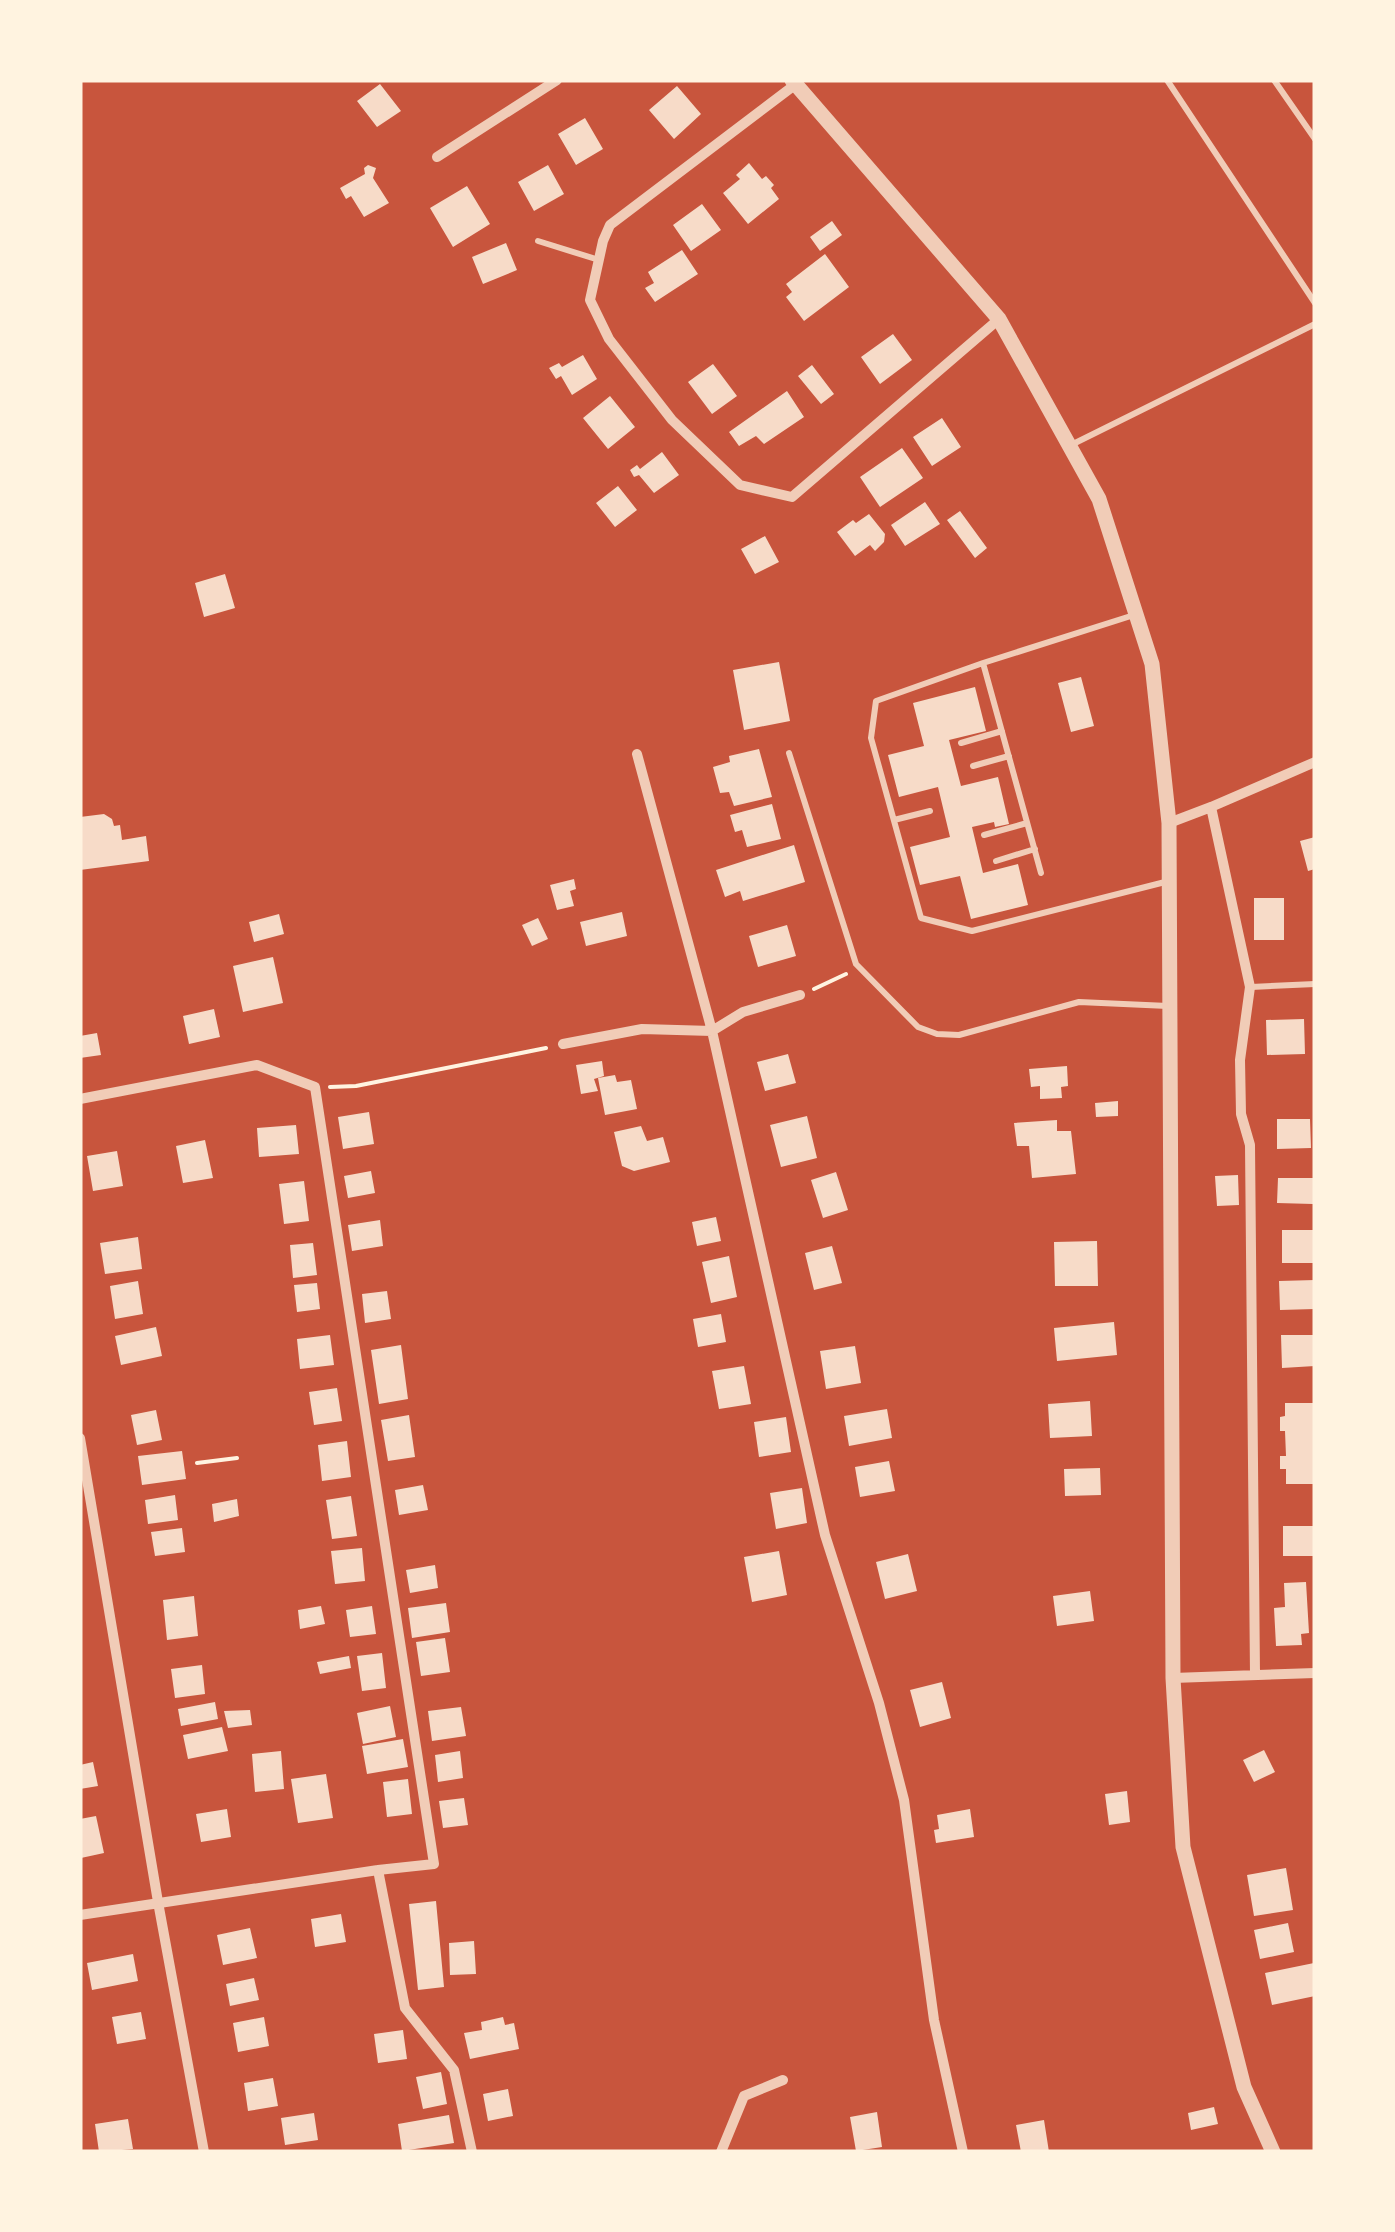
<svg xmlns="http://www.w3.org/2000/svg" width="1395" height="2232" font-family="Helvetica,sans-serif">
  <rect width="100%" height="100%" fill="#c8553d"/>
  <!-- building -->
  <path fill="#f7dbc8" d="M380 84 401 111 377 127 357 101Z
    M677 86 701 114 674 139 649 110Z
    M585 118 603 149 576 165 558 134Z
    M749 163 762 179 766 176 774 185 771 188 779 199 748 224 723 193 740 179 736 175Z
    M368 165 376 168 373 178 389 203 364 217 351 196 346 199 340 188 365 174 364 168Z
    M548 165 564 194 534 211 518 182Z
    M467 186 490 224 453 247 430 208Z
    M702 204 721 230 691 251 673 225Z
    M832 221 842 235 820 251 810 237Z
    M506 243 517 270 483 284 472 257Z
    M682 250 698 274 655 302 645 288 654 283 648 272Z
    M825 254 849 287 804 321 786 297 792 292 786 284Z
    M893 334 912 360 880 384 861 357Z
    M583 355 597 379 572 395 561 376 556 379 549 368 559 363 562 367Z
    M713 364 737 396 712 414 688 382Z
    M812 365 834 394 821 404 798 376Z
    M787 391 804 417 764 444 756 436 739 446 729 432Z
    M610 396 635 427 608 449 583 418Z
    M942 418 961 447 932 466 913 437Z
    M902 448 923 478 880 507 860 477Z
    M662 452 679 475 654 493 639 475 634 477 630 470 637 465 640 469Z
    M618 486 637 510 615 527 596 503Z
    M925 502 940 524 905 546 891 525Z
    M960 511 987 548 975 558 947 520Z
    M869 514 885 534 884 542 875 551 870 545 855 556 837 532 853 520 856 523Z
    M765 536 779 562 755 574 741 549Z
    M225 574 235 608 204 617 195 583Z
    M779 662 790 721 744 730 733 670Z
    M1081 677 1094 726 1071 732 1058 683Z
    M975 687 986 731 949 740 961 786 998 777 1009 824 995 827 994 822 972 827 983 873 1018 864 1028 905 971 919 960 876 920 885 910 847 950 837 938 787 899 797 888 755 924 746 913 703Z
    M759 749 772 797 734 806 729 792 720 793 713 767 730 762 729 756Z
    M772 804 781 839 747 847 742 830 735 832 730 815Z
    M104 814 112 819 114 826 120 825 122 840 146 836 149 861 80 870V817Z
    M1315 837V869L1308 871 1300 841Z
    M794 845 805 882 743 901 740 891 725 897 716 870Z
    M574 879 576 889 570 891 574 906 557 910 550 885Z
    M1254 898H1284V940H1254Z
    M622 912 627 936 586 946 580 922Z
    M279 914 284 934 254 942 249 922Z
    M538 918 548 939 532 946 522 925Z
    M787 925 796 956 758 967 749 936Z
    M273 957 283 1003 243 1012 233 966Z
    M214 1009 220 1037 189 1044 183 1016Z
    M1304 1019 1305 1054 1267 1055 1266 1020Z
    M97 1033 101 1055 80 1058V1036Z
    M788 1054 796 1083 765 1091 757 1062Z
    M602 1061 604 1076 594 1079 598 1091 581 1094 576 1065Z
    M1067 1066 1068 1086 1061 1087 1062 1098 1040 1099V1086L1031 1087 1029 1069Z
    M615 1075 617 1082 631 1080 637 1109 605 1115 598 1078Z
    M1118 1101V1116L1096 1117 1095 1103Z
    M369 1112 374 1144 343 1149 338 1117Z
    M807 1116 817 1158 781 1167 770 1125Z
    M1277 1119H1310L1311 1148 1277 1149Z
    M1057 1120V1131H1071L1076 1174 1032 1178 1029 1146H1017L1014 1123Z
    M296 1125 299 1154 259 1157 257 1128Z
    M641 1126 647 1141 663 1137 670 1162 634 1171 622 1166 614 1132Z
    M205 1140 213 1178 183 1183 176 1146Z
    M117 1151 123 1186 93 1191 87 1156Z
    M371 1171 375 1193 348 1198 344 1176Z
    M836 1172 848 1210 823 1218 811 1180Z
    M1238 1175 1239 1205 1217 1206 1215 1176Z
    M1278 1178H1314L1313 1204 1277 1203Z
    M304 1181 309 1221 284 1224 279 1184Z
    M716 1217 721 1241 697 1246 692 1222Z
    M380 1220 383 1246 352 1251 348 1225Z
    M1282 1230H1315V1263H1282Z
    M138 1237 142 1269 105 1274 100 1243Z
    M1097 1241 1098 1286H1055L1054 1242Z
    M313 1243 317 1275 293 1278 290 1245Z
    M832 1246 842 1283 814 1290 805 1253Z
    M729 1256 737 1297 711 1303 702 1262Z
    M1315 1280V1309L1280 1310 1279 1281Z
    M138 1281 143 1314 115 1319 110 1286Z
    M317 1283 320 1309 297 1312 294 1285Z
    M387 1291 391 1319 365 1323 362 1294Z
    M721 1314 726 1342 698 1347 693 1319Z
    M1114 1322 1117 1355 1057 1361 1054 1328Z
    M156 1327 162 1356 121 1365 115 1336Z
    M330 1335 334 1365 300 1369 297 1339Z
    M1281 1335H1315V1366L1282 1368Z
    M401 1345 408 1399 379 1404 371 1350Z
    M855 1346 861 1383 826 1389 820 1351Z
    M744 1366 751 1404 719 1409 712 1371Z
    M337 1388 342 1421 314 1425 309 1392Z
    M1090 1401 1092 1436 1050 1438 1048 1404Z
    M1285 1403H1315V1484H1286V1469H1280V1456H1286L1285 1431H1280V1417L1285 1416Z
    M887 1409 892 1438 849 1446 844 1416Z
    M156 1410 162 1440 137 1445 131 1415Z
    M409 1415 415 1457 388 1461 381 1420Z
    M786 1417 791 1452 759 1457 754 1422Z
    M347 1441 351 1477 322 1481 318 1445Z
    M182 1451 186 1479 142 1485 138 1456Z
    M889 1461 895 1491 860 1497 855 1467Z
    M1100 1468 1101 1495 1065 1496 1064 1469Z
    M423 1485 428 1510 399 1515 395 1490Z
    M802 1488 807 1523 776 1529 770 1493Z
    M175 1495 178 1520 148 1524 145 1500Z
    M351 1496 357 1536 332 1539 326 1500Z
    M237 1499 239 1516 214 1522 212 1504Z
    M1283 1526H1315V1556H1283Z
    M182 1528 185 1552 155 1556 151 1532Z
    M362 1548 365 1581 335 1584 331 1551Z
    M779 1551 787 1595 752 1602 744 1557Z
    M908 1554 917 1591 885 1599 876 1562Z
    M435 1565 438 1588 410 1593 406 1570Z
    M1306 1582 1309 1633 1301 1634 1302 1645 1276 1646 1274 1608 1285 1607 1284 1583Z
    M1090 1591 1094 1621 1057 1626 1053 1596Z
    M194 1596 198 1636 167 1640 163 1600Z
    M446 1603 450 1632 412 1638 408 1608Z
    M321 1606 325 1624 300 1629 298 1610Z
    M372 1606 376 1634 350 1637 346 1610Z
    M445 1638 450 1672 421 1676 416 1642Z
    M382 1653 386 1688 362 1691 357 1656Z
    M349 1656 351 1668 320 1674 317 1662Z
    M202 1665 205 1694 175 1698 171 1669Z
    M942 1682 951 1718 920 1727 910 1690Z
    M215 1702 218 1719 181 1726 178 1709Z
    M390 1706 396 1737 363 1744 357 1713Z
    M461 1707 466 1736 432 1741 428 1711Z
    M250 1710 252 1725 228 1728 224 1711Z
    M222 1727 228 1751 188 1759 183 1735Z
    M403 1739 408 1767 367 1774 362 1746Z
    M1264 1750 1275 1772 1254 1782 1243 1760Z
    M281 1751 284 1789 255 1792 252 1754Z
    M460 1751 463 1778 438 1782 435 1755Z
    M93 1762 98 1786 80 1789V1765Z
    M326 1774 333 1818 298 1823 291 1779Z
    M408 1779 412 1814 387 1817 383 1782Z
    M1127 1791 1130 1822 1109 1825 1105 1794Z
    M464 1798 468 1825 443 1828 439 1801Z
    M227 1809 231 1837 201 1842 196 1814Z
    M970 1809 974 1837 936 1843 934 1830 939 1829 937 1815Z
    M96 1816 104 1853 81 1858 80 1819Z
    M1286 1868 1293 1910 1254 1916 1247 1875Z
    M436 1901 444 1987 418 1990 409 1904Z
    M341 1914 346 1942 315 1947 311 1919Z
    M1288 1923 1294 1952 1260 1959 1254 1930Z
    M250 1928 257 1958 223 1965 217 1935Z
    M474 1941 476 1974 450 1975 449 1943Z
    M133 1954 138 1981 92 1990 87 1963Z
    M1314 1963 1315 1996 1272 2005 1265 1973Z
    M254 1978 259 2000 230 2006 226 1984Z
    M141 2012 146 2039 117 2044 112 2017Z
    M264 2017 269 2046 238 2052 233 2023Z
    M503 2017 505 2025 514 2023 519 2049 470 2059 464 2033 482 2030 481 2022Z
    M403 2030 407 2059 378 2063 374 2034Z
    M441 2072 447 2104 423 2109 416 2077Z
    M273 2078 278 2106 248 2111 244 2083Z
    M508 2089 513 2116 488 2121 483 2094Z
    M1214 2107 1218 2124 1191 2130 1188 2113Z
    M877 2112 882 2147 856 2151 850 2117Z
    M314 2113 318 2140 285 2145 281 2118Z
    M449 2115 454 2143 402 2151 398 2124Z
    M128 2119 133 2149 99 2152 95 2124Z
    M1044 2120 1049 2152H1021L1016 2125Z"/>
  <g fill="none" stroke-linecap="round" stroke-linejoin="round">
    <!-- path -->
    <path stroke="#fff3e0" stroke-width="4" d="M814 989 846 974
      M330 1087 356 1086 546 1048
      M197 1463 237 1458"/>
    <!-- service -->
    <path stroke="#f1ccb7" stroke-width="6" d="M1167 80 1315 303
      M1274 80 1315 139
      M538 241 599 260
      M1071 445 1315 324
      M983 663 876 701 871 738 921 918 972 931 1169 881
      M961 743 1002 731
      M789 753 856 964 918 1027 937 1034 959 1035 1079 1002 1168 1006
      M973 766 1009 756
      M894 820 930 811
      M984 835 1027 823
      M996 861 1035 849
      M1041 873 983 663 1134 615
      M1251 987 1315 984"/>
    <!-- minor -->
    <path stroke="#f1ccb7" stroke-width="10" d="M796 84 610 225 603 241 590 300 609 339 672 420 740 485 792 497 999 319
      M437 157 557 80
      M637 754 712 1031 825 1535 879 1703 904 1800 934 2020 963 2152
      M1211 807 1250 987 1240 1060 1241 1114 1250 1145 1255 1674
      M1169 823 1211 807 1315 762
      M563 1044 642 1029 712 1031 743 1012 800 995
      M80 1099 257 1065 315 1087 434 1864 378 1870 80 1915
      M80 1438 158 1902 204 2152
      M1173 1678 1315 1673
      M378 1870 405 2008 454 2070 472 2152
      M721 2152 744 2096 783 2080"/>
    <!-- tertiary -->
    <path stroke="#f1ccb7" stroke-width="15" d="M792 80 999 319 1099 499 1152 664 1169 823 1173 1678 1183 1847 1244 2087 1273 2152"/>
  </g>
  <!-- border -->
  <rect width="1395" height="2232" fill="none" stroke="#fff3e0" stroke-width="165"/>
</svg>
